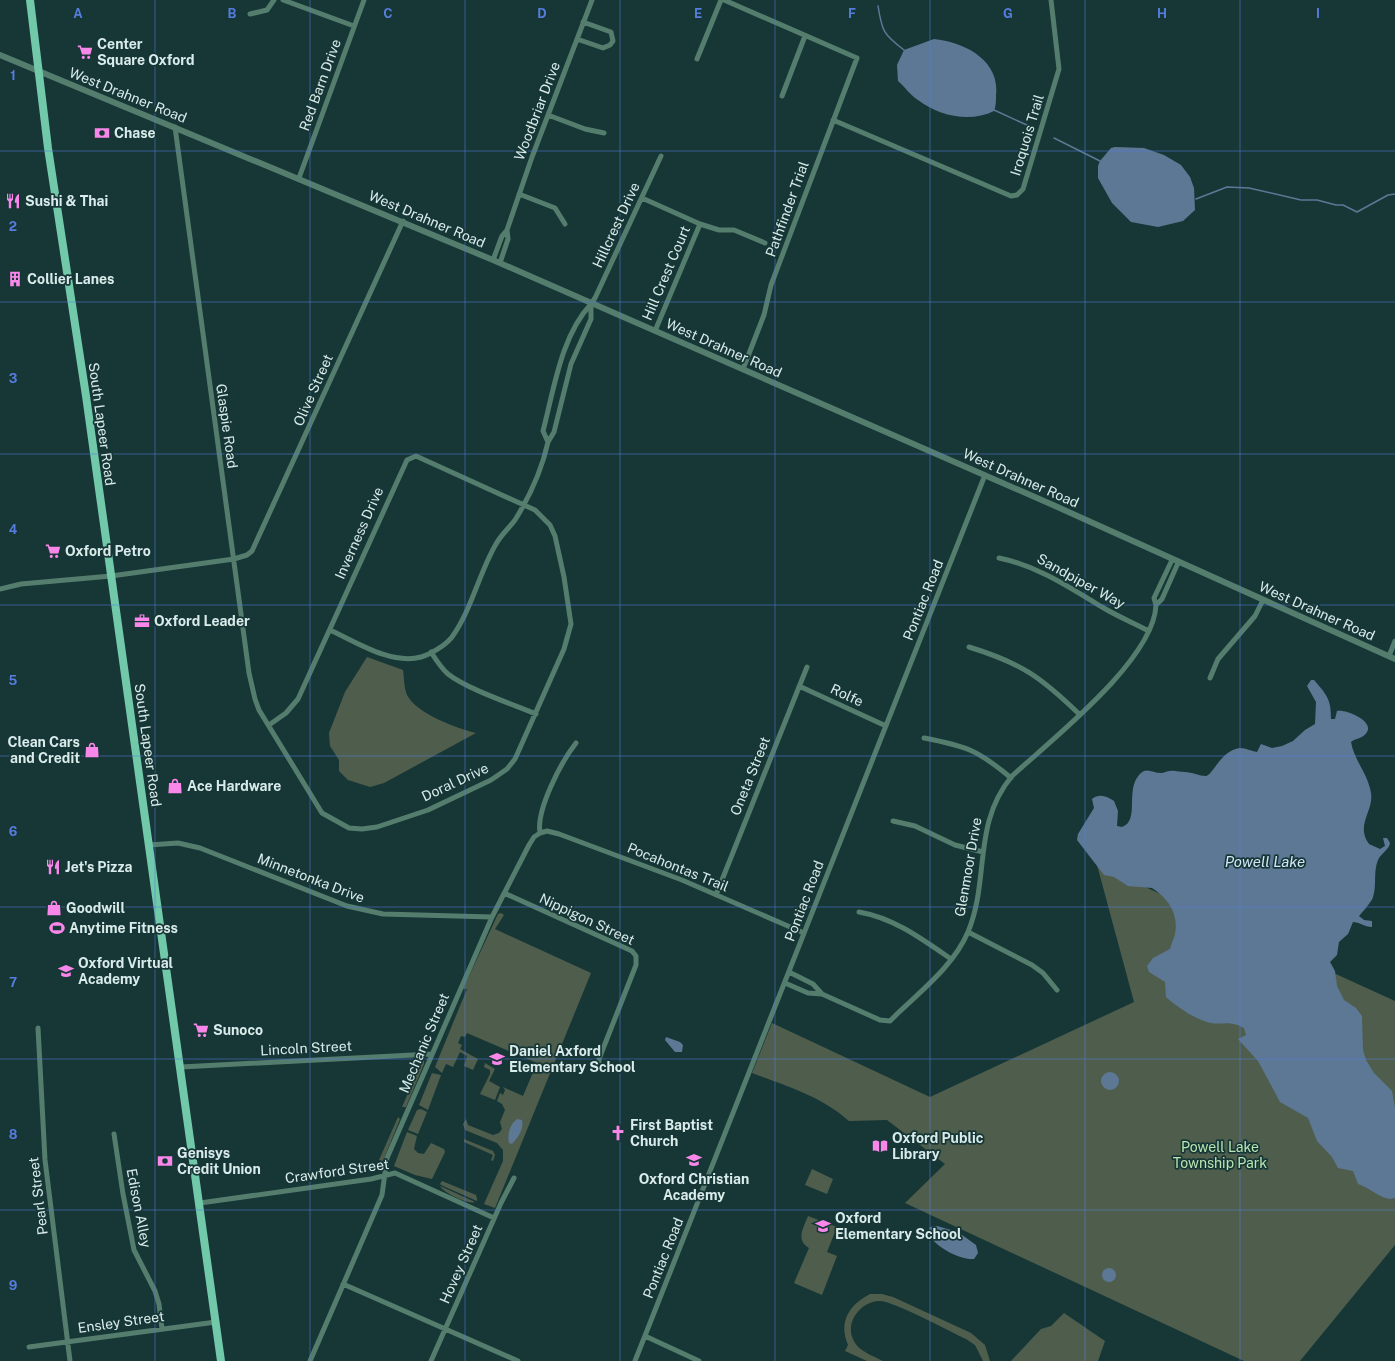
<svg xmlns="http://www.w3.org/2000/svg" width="1395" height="1361" font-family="'Public Sans',sans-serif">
  <rect width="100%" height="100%" fill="#173737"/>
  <!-- green -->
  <path fill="#4f5e4c" d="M367 657 403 670C404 677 404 688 407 695 417 714 456 728 476 733L384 783 370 787 348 780 339 771V760L330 746 329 733 345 692Z
    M1097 865 1395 1001V1245L1300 1361H1244L905 1203 945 1164 887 1120 849 1121C821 1096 786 1086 752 1073L772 1023 930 1097 1134 1002Z
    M501 913 504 915 495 929 591 973 495 1208 484 1204 503 1161V1150L497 1143 465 1130 463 1124 466 1119 468 1125 493 1135 499 1133 502 1129 500 1122 505 1110 502 1104 497 1101 500 1093 503 1095 505 1090 503 1087 523 1096 537 1063 467 1033 465 1037 461 1036 458 1043 462 1045 460 1049 478 1059 473 1070 464 1066 467 1056 460 1052 453 1067 446 1064 442 1073 435 1067 467 989H463L498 914Z
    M422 1061H424V1064L406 1107H402Z
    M485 1063 495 1069 489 1081 500 1087 495 1100 480 1094 490 1074V1070L484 1067Z
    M432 1073 441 1075 428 1110 419 1105Z
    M421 1109 427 1112 418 1134 408 1130 417 1110Z
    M398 1117 400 1119 383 1161 379 1160Z
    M407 1132 417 1136 414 1149 418 1153 424 1154 431 1143 444 1149 445 1152 432 1179 415 1175 394 1166Z
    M464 1139 493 1151 495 1155 493 1161 491 1160 493 1155 464 1142Z
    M812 1169 833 1179 827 1194 805 1185Z
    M442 1181 476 1195 477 1199V1201L443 1186 440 1184Z
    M440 1186 475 1202C469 1205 442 1192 440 1186Z
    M808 1216 837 1227 827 1252 837 1256 822 1295 794 1283 809 1248C795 1240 804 1227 808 1216Z
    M870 1294H882L893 1297 971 1333 985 1345 990 1361H983L975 1345 966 1339C951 1332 892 1300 879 1301 859 1302 843 1325 855 1343 861 1352 873 1356 883 1361H867L845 1351 848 1345C838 1322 849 1305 870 1294Z
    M1064 1313 1105 1341 1098 1361H1011L1041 1329 1051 1326Z"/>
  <!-- water -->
  <path fill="#5d7895" d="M934 39C964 42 1000 60 996 95 996 101 996 106 994 111 970 123 939 116 918 100 910 95 905 87 898 81L897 65 904 50Z
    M1115 147 1144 148 1164 155 1181 165 1190 177 1194 188 1195 210 1183 221 1158 227 1131 222 1112 203 1098 178V166L1100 161 1111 148Z
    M1311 680H1314C1327 695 1331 699 1331 719H1335L1337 711C1346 709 1374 721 1367 732 1363 739 1355 738 1351 742 1354 760 1368 774 1371 793 1374 811 1355 825 1369 844L1380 849 1385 846 1383 838H1387L1390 843C1389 850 1381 853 1378 860 1373 872 1377 885 1373 897 1373 900 1361 914 1359 916L1364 920 1372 921V927C1365 927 1359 922 1353 922L1348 934 1339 942 1337 955 1330 962 1335 971 1337 986 1344 1000 1356 1008 1362 1016 1363 1050 1366 1060 1374 1073 1392 1091 1395 1108V1198L1390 1199C1378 1197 1370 1188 1358 1184L1353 1171 1338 1168 1332 1157 1317 1141 1308 1118 1280 1102 1258 1061 1238 1039 1246 1035 1244 1028C1229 1020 1224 1025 1211 1023 1196 1020 1177 1007 1166 997L1165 982 1149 972 1147 966 1153 958 1170 949C1171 944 1174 939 1175 934 1179 914 1168 898 1152 888L1128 886 1114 877 1104 875 1077 840 1078 834 1094 808 1092 799C1099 793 1107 796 1114 801L1118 811 1117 826 1122 827C1140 821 1125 791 1139 775 1146 766 1152 773 1161 773 1164 773 1167 771 1170 771 1174 770 1180 772 1185 772 1192 772 1199 776 1206 776 1213 775 1221 750 1240 748 1246 748 1251 751 1257 752L1261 744 1272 748 1282 746 1293 741 1305 730 1315 724 1316 702 1307 686Z
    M666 1037 680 1042 683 1045 682 1052H675L665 1040Z
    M1101 1081a9 9 0 1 1 18 0a9 9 0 1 1-18 0Z
    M517 1119 522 1120C524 1129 518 1138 512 1144L509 1143C507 1135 510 1124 517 1119Z
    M937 1226 958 1232 976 1245 978 1253 974 1259C959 1260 933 1246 928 1232L930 1227Z
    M1102 1275a7 7 0 1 1 14 0a7 7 0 1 1-14 0Z"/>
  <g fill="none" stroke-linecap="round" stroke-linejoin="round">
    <!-- stream -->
    <path stroke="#5d7895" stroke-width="1.5" d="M878 6C882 31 883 34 904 50
      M994 110 1029 126
      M1054 138 1100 161
      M1196 199 1227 187 1249 188 1301 200H1317L1336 205H1343L1357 212 1388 195 1395 194"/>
    <!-- minor -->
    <path stroke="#557d6d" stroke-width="5" d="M283 0 354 26
      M724 0 857 58 771 285 764 315 743 369
      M250 14 267 10 274 0
      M577 39 603 48 610 45 613 41 611 32 583 22
      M697 59 721 0
      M782 96 805 36
      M548 115 585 129 604 133
      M833 120 1011 196 1017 195 1023 189 1059 69 1051 0
      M175 127 249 673 255 699 259 710 322 813 349 828 362 829 377 827 428 810 491 780 507 769 515 759 564 649 571 624 564 577 555 536 550 525 535 510 416 456 407 460 298 699 286 713 269 725
      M299 178 364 0
      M519 194 555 208 565 224
      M642 198 700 224 719 230H734L765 243
      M507 230 532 157 592 0
      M493 260 502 236 507 230 508 239 500 263
      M591 304C561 336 554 389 543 431L548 442 554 432 571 364 591 319V304L595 298 661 156
      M655 331 700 224
      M999 558C1038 566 1069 587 1102 607 1117 616 1133 623 1149 631
      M1172 560 1154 598 1156 605 1162 599 1178 563
      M0 589 21 584 111 576 234 559 247 555 252 551 403 221
      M330 630C356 642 391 665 421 657 431 654 446 645 452 637 472 609 479 573 496 544 501 535 509 528 515 520 530 496 542 469 548 442
      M969 647C1021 663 1041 677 1079 714
      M431 652C436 660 441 668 448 674 467 689 512 704 536 714
      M1389 656 1395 641
      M1210 678 1218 659 1255 616 1263 600
      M799 686 886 726
      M924 738C966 746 978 750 1011 778
      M893 821 915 826 955 845 983 852
      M540 833 547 831 559 834 682 880 804 933
      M149 845 178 843 200 848 347 906 383 914 492 917
      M504 893 632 951 636 956V965L599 1059V1065L602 1070
      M716 895 807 667
      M859 912C894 918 922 939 951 959
      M968 932 1032 965 1043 973 1057 990
      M789 972 813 984 822 994 880 1020 890 1021 897 1014C922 990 954 965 968 932 990 879 972 824 1012 776 1051 740 1154 660 1156 605
      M785 983 808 993 822 994
      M38 1028 45 1160 70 1361
      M181 1067 432 1054
      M114 1134 123 1194 134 1250 155 1291 159 1304 162 1329
      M200 1203 371 1179 395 1173 494 1218
      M343 1284 518 1361
      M645 1336 699 1361
      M29 1347 216 1322
      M310 1361 382 1195 387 1158 492 917 529 845 534 837 540 833C536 810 561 762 576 743
      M431 1361 501 1203 514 1178
      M635 1361 985 475"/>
    <!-- tertiary -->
    <path stroke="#557d6d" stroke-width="6" d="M0 55 493 260 1053 505 1395 659"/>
    <!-- primary -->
    <path stroke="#71c9a9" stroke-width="8" d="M30 0 48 148 86 396 221 1361"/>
  </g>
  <!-- grid -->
  <path fill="none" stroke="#557ddd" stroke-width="1" stroke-opacity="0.55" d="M155 0V1361M310 0V1361M465 0V1361M620 0V1361M775 0V1361M930 0V1361M1085 0V1361M1240 0V1361M0 151H1395M0 302H1395M0 454H1395M0 605H1395M0 756H1395M0 907H1395M0 1059H1395M0 1210H1395"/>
  <!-- icons -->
  <defs>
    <g id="supermarket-bare" transform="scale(1.2)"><path d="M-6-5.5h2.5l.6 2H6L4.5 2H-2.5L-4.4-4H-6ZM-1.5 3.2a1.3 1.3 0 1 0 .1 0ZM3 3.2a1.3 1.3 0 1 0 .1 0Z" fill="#f987e9" stroke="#173737" stroke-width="2.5" paint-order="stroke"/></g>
    <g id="bank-bare" transform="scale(1.2)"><path d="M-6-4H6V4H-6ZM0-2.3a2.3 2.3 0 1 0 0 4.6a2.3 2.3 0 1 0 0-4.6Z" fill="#f987e9" stroke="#173737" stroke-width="2.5" paint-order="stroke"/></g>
    <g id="restaurant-bare" transform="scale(1.2)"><path d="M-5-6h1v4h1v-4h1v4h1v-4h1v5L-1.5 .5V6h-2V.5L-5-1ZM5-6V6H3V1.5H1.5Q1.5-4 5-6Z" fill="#f987e9" stroke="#173737" stroke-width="2.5" paint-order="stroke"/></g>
    <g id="building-bare" transform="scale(1.2)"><path d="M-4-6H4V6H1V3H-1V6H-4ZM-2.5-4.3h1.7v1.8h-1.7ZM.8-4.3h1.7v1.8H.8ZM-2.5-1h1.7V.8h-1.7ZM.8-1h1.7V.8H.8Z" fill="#f987e9" stroke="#173737" stroke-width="2.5" paint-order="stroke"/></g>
    <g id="office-bare" transform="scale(1.2)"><path d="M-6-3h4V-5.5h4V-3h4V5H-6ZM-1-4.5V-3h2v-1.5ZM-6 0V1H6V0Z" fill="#f987e9" stroke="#173737" stroke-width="2.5" paint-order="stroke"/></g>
    <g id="shop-bare" transform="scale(1.2)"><path d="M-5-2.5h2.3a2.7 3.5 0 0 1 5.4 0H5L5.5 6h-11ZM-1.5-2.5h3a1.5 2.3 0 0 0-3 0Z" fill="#f987e9" stroke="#173737" stroke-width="2.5" paint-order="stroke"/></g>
    <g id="stadium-bare" transform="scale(1.2)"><path d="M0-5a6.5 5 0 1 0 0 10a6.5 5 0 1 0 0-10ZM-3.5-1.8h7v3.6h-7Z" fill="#f987e9" stroke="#173737" stroke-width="2.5" paint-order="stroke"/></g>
    <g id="school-bare" transform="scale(1.2)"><path d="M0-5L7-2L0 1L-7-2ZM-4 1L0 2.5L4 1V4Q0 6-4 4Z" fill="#f987e9" stroke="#173737" stroke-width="2.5" paint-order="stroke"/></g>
    <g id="church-bare" transform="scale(1.2)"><path d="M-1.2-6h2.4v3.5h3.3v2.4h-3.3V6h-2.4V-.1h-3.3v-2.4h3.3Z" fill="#f987e9" stroke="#173737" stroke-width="2.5" paint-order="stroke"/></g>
    <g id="library-bare" transform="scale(1.2)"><path d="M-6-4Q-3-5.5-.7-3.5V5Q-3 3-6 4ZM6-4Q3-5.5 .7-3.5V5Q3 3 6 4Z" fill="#f987e9" stroke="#173737" stroke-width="2.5" paint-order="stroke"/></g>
  </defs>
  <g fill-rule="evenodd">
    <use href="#supermarket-bare" x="85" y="52"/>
    <use href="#bank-bare" x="102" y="133"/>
    <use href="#restaurant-bare" x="13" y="201"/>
    <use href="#building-bare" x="15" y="279"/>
    <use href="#supermarket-bare" x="53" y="551"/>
    <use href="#office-bare" x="142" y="621"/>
    <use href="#shop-bare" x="92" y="750"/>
    <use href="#shop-bare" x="175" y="786"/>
    <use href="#restaurant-bare" x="53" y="867"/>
    <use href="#shop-bare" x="54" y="908"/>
    <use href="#stadium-bare" x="57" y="928"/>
    <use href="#school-bare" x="66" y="971"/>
    <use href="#supermarket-bare" x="201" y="1030"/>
    <use href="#school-bare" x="497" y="1059"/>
    <use href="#church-bare" x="618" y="1133"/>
    <use href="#library-bare" x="880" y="1146"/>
    <use href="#school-bare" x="694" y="1160"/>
    <use href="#bank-bare" x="165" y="1161"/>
    <use href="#school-bare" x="823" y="1226"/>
  </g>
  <g text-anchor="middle" stroke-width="3.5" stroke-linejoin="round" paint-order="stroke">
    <!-- poi labels -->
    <g font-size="14" font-weight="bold" fill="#d9ebea" stroke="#173737" text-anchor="start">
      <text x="97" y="49">Center<tspan x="97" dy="16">Square Oxford</tspan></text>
      <text x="114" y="138">Chase</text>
      <text x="25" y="206">Sushi &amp; Thai</text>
      <text x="27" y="284">Collier Lanes</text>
      <text x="65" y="556">Oxford Petro</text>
      <text x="154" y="626">Oxford Leader</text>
      <text x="80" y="747" text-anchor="end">Clean Cars<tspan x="80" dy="16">and Credit</tspan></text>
      <text x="187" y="791">Ace Hardware</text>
      <text x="65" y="872">Jet's Pizza</text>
      <text x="66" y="913">Goodwill</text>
      <text x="69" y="933">Anytime Fitness</text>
      <text x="78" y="968">Oxford Virtual<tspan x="78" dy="16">Academy</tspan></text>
      <text x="213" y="1035">Sunoco</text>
      <text x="509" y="1056">Daniel Axford<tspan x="509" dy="16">Elementary School</tspan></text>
      <text x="630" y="1130">First Baptist<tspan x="630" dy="16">Church</tspan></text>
      <text x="892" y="1143">Oxford Public<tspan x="892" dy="16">Library</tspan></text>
      <text x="177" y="1158">Genisys<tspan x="177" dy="16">Credit Union</tspan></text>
      <text x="694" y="1184" text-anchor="middle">Oxford Christian<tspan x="694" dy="16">Academy</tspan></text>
      <text x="835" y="1223">Oxford<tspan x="835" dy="16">Elementary School</tspan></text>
    </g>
    <!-- street labels -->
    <g font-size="14" fill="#d9ebea" stroke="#173737">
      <text transform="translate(320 85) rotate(-70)" y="5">Red Barn Drive</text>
      <text transform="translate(128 95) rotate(22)" y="5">West Drahner Road</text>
      <text transform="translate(537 111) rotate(-69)" y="5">Woodbriar Drive</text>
      <text transform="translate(1027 135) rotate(-73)" y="5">Iroquois Trail</text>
      <text transform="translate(787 209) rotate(-70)" y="5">Pathfinder Trial</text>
      <text transform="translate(427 219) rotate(23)" y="5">West Drahner Road</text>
      <text transform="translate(616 225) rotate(-65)" y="5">Hillcrest Drive</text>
      <text transform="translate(666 273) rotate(-67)" y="5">Hill Crest Court</text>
      <text transform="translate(724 348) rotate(24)" y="5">West Drahner Road</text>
      <text transform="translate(313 390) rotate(-66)" y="5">Olive Street</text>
      <text transform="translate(102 424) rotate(82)" y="5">South Lapeer Road</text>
      <text transform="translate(227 426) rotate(82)" y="5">Glaspie Road</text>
      <text transform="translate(1021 478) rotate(24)" y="5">West Drahner Road</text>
      <text transform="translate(359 533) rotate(-66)" y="5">Inverness Drive</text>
      <text transform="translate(1081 581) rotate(29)" y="5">Sandpiper Way</text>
      <text transform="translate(923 600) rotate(-68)" y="5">Pontiac Road</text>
      <text transform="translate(1317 611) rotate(24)" y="5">West Drahner Road</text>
      <text transform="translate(847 695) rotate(25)" y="5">Rolfe</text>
      <text transform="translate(148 745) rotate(82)" y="5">South Lapeer Road</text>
      <text transform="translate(750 776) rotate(-68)" y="5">Oneta Street</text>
      <text transform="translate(455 782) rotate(-25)" y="5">Doral Drive</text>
      <text transform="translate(678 867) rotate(22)" y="5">Pocahontas Trail</text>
      <text transform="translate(968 867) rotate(-80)" y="5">Glenmoor Drive</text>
      <text transform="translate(311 878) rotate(21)" y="5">Minnetonka Drive</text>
      <text transform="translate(804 901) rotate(-69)" y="5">Pontiac Road</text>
      <text transform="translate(587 919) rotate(25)" y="5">Nippigon Street</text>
      <text transform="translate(424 1043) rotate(-67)" y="5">Mechanic Street</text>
      <text transform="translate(306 1048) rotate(-3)" y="5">Lincoln Street</text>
      <text transform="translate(337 1171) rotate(-8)" y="5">Crawford Street</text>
      <text transform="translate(38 1196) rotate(-97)" y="5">Pearl Street</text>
      <text transform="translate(139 1208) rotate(79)" y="5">Edison Alley</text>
      <text transform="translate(663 1258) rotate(-68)" y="5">Pontiac Road</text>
      <text transform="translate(461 1264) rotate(-66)" y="5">Hovey Street</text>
      <text transform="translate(121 1322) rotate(-8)" y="5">Ensley Street</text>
    </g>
    <!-- park labels -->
    <g font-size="14" fill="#b9e5b1" stroke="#173737">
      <text x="1220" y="1152">Powell Lake<tspan x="1220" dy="16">Township Park</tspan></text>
    </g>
    <!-- water labels -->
    <g font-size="15" font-style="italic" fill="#d4e6fa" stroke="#173737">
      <text x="1265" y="867">Powell Lake</text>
    </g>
  </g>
  <g font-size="13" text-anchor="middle" font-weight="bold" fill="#557ddd" stroke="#173737" stroke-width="3.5" stroke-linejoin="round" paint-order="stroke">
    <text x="78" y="18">A</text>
    <text x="232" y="18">B</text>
    <text x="388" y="18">C</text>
    <text x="542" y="18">D</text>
    <text x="698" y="18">E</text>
    <text x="852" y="18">F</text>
    <text x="1008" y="18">G</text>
    <text x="1162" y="18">H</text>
    <text x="1318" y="18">I</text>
    <text x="13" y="80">1</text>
    <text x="13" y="231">2</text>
    <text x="13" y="383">3</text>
    <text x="13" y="534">4</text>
    <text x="13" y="685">5</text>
    <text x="13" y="836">6</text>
    <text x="13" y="987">7</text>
    <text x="13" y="1139">8</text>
    <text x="13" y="1290">9</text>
  </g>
</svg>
